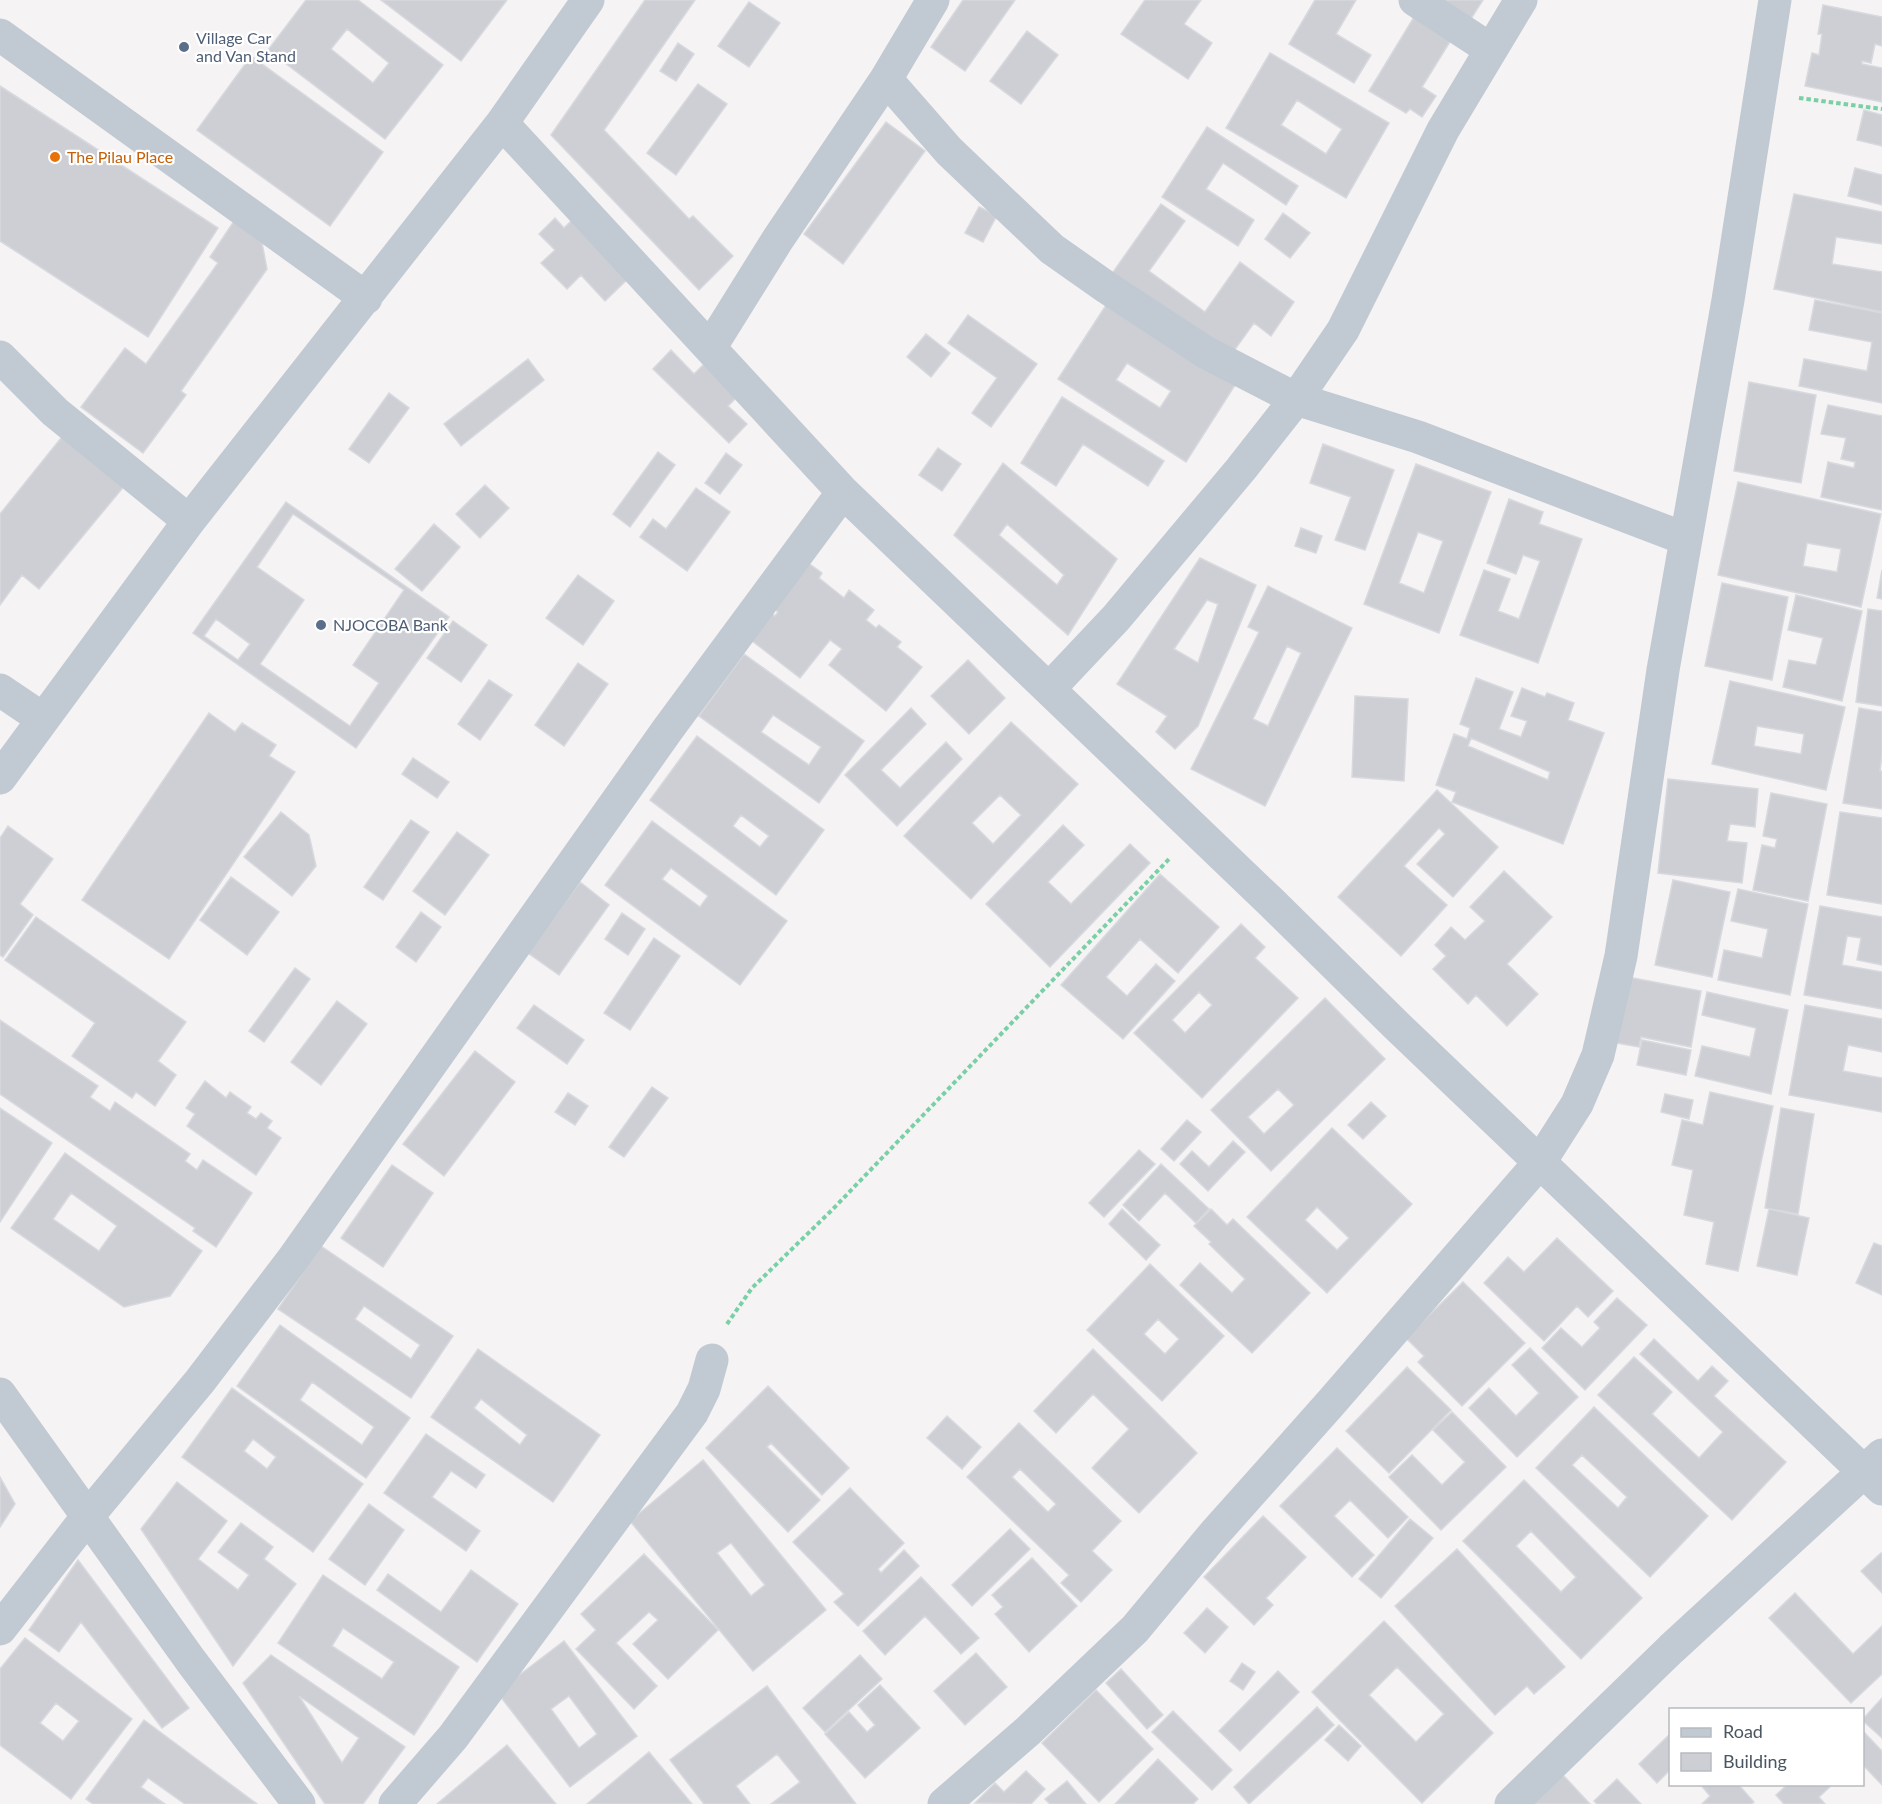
<svg xmlns="http://www.w3.org/2000/svg" width="1882" height="1804" font-family="Lato,sans-serif">
  <rect width="100%" height="100%" fill="#f5f3f3"/>
  <!-- building -->
  <path fill="#cdcfd5" stroke="#d7d9de" stroke-width="1.5" fill-rule="evenodd" d="M306 0H358L443 65 385 139 268 50ZM347 29 389 63 373 83 331 49Z
    M381 0H507L461 61Z
    M645 0H695L604 130 689 219 693 216 733 256 699 290 551 135Z
    M963 0H1015L965 71 931 47Z
    M1145 0H1201L1184 24 1212 43 1188 79 1121 34Z
    M1315 0H1356L1336 34 1371 55 1354 83 1289 44Z
    M1429 0H1483L1467 25Z
    M749 2 780 23 749 67 718 46Z
    M1823 5 1882 17V46L1875 44 1871 63 1862 61V64L1882 68V102L1805 86 1812 53 1819 55 1822 34H1818Z
    M1414 17 1451 40 1422 87 1436 96 1422 117 1410 109 1406 113 1369 91Z
    M1027 31 1058 55 1021 104 990 81Z
    M678 43 694 54 676 81 660 71Z
    M1270 53 1389 123 1346 198 1226 128Z
    M251 56 383 152 330 226 197 130Z
    M698 84 727 104 676 175 647 153Z
    M0 86 218 228 148 337 0 241Z
    M1297 100 1342 129 1326 154 1281 125Z
    M1864 110 1882 115V146L1857 140Z
    M886 122 925 151 843 264 804 234Z
    M1207 127 1298 186 1286 205 1223 163 1206 189 1254 220 1238 246 1162 197Z
    M1855 168 1882 175V205L1848 196Z
    M1794 194 1882 212V244L1836 237 1832 264 1882 272V312L1774 289Z
    M1161 204 1185 221 1149 271 1205 312 1240 262 1294 302 1271 336 1254 323 1228 359 1111 275Z
    M979 207 997 215 983 242 965 233Z
    M1283 213 1310 233 1290 258 1265 239Z
    M576 216 633 274 605 301 581 275 567 289 541 263 555 250 539 234 555 218 564 228Z
    M234 221 262 243 267 269 181 391 186 395 143 453 81 407 125 348 146 364 218 263 210 257Z
    M1110 299 1237 382 1186 462 1058 379Z
    M1815 300 1882 313V403L1799 386 1804 359 1867 371 1872 342 1809 330Z
    M968 315 1037 364 991 427 972 413 997 378 948 343Z
    M926 334 950 353 931 377 907 357Z
    M671 350 694 374 704 364 737 397 728 406 747 424 729 443 653 369Z
    M528 359 544 380 461 446 444 424Z
    M1127 363 1171 391 1160 408 1116 380Z
    M1749 382 1816 395 1801 483 1734 471Z
    M389 393 409 408 369 463 349 449Z
    M1062 397 1164 461 1148 486 1083 444 1056 486 1021 463Z
    M1828 405 1882 416V510L1821 497 1828 462 1854 468 1855 462 1841 459 1846 438 1821 434Z
    M69 428 130 479 39 589 22 575 0 605V514Z
    M1323 444 1394 470 1365 550 1335 540 1351 497 1310 483Z
    M938 448 961 464 942 491 919 475Z
    M658 452 675 465 630 527 613 514Z
    M726 453 742 465 720 494 705 483Z
    M1003 463 1117 559 1068 635 954 535ZM1007 524 1064 575 1057 585 999 535Z
    M1416 464 1491 492 1439 633 1364 604Z
    M1738 482 1881 514 1861 607 1718 575ZM1807 543 1841 549 1837 572 1803 566Z
    M485 485 509 508 480 538 456 514Z
    M696 488 730 512 687 571 640 537 653 519 666 529Z
    M1509 499 1543 512 1539 524 1582 539 1538 663 1460 635 1484 570 1510 579 1498 611 1519 619 1540 561 1523 555 1516 574 1487 563Z
    M286 502 449 617 356 748 193 633Z
    M293 514 404 590 353 665 379 683 350 726 260 664 304 600 257 567Z
    M434 524 460 547 422 591 395 569Z
    M1301 528 1322 536 1316 553 1295 546Z
    M1418 532 1443 541 1424 593 1399 583Z
    M1200 558 1256 585 1198 726 1175 749 1156 732 1167 716 1117 684ZM1207 600 1218 604 1198 663 1174 649Z
    M804 560 822 573 819 578 844 598 849 590 874 610 866 620 876 628 879 625 901 642 897 647 922 667 886 711 829 665 842 649 830 640 800 678 747 637 767 611 775 616 778 612 770 605Z
    M1882 570V599L1877 598Z
    M578 575 614 601 583 645 546 618Z
    M1722 583 1788 597 1772 680 1705 666Z
    M1268 586 1352 628 1265 806 1191 769 1259 632 1248 627ZM1287 646 1301 653 1268 726 1253 719Z
    M1796 595 1862 611 1842 701 1783 687 1789 660 1816 665 1823 638 1788 630Z
    M1868 609 1882 611V706L1856 702Z
    M216 619 250 644 238 660 204 636Z
    M453 621 487 645 461 682 427 658Z
    M744 654 864 741 819 803 699 716ZM773 715 821 747 809 765 761 732Z
    M968 660 1005 698 969 734 931 696Z
    M578 663 608 684 564 746 535 725Z
    M1476 678 1513 692 1499 729 1521 737 1527 721 1511 716 1522 688 1545 697 1547 693 1574 703 1568 720 1604 733 1563 844 1452 802 1456 792 1436 785 1454 734 1467 739 1470 728 1460 724ZM1471 738 1550 772 1548 780 1468 746Z
    M489 680 512 695 480 740 458 724Z
    M1730 681 1845 707 1826 790 1712 764ZM1757 726 1804 734 1801 754 1754 746Z
    M1355 696 1408 699 1404 781 1352 777Z
    M911 708 926 724 881 770 900 788 946 742 962 759 897 826 845 775Z
    M1859 708 1882 712V755L1880 771H1882V809L1843 803Z
    M209 713 235 732 242 723 276 745 269 756 295 772 169 959 82 900Z
    M1011 722 1078 784 971 899 904 836ZM1000 795 1021 815 993 844 972 823Z
    M697 736 824 830 776 895 650 800ZM741 815 769 836 760 847 733 826Z
    M413 758 449 782 437 798 402 774Z
    M1668 779 1758 789 1755 827 1730 824 1727 841 1747 843 1742 883 1658 873Z
    M1437 790 1498 847 1453 897 1417 864 1445 834 1439 828 1404 866 1447 905 1401 956 1338 897Z
    M1771 793 1827 804 1808 901 1753 890 1762 845 1775 848 1777 839 1763 836Z
    M281 812 309 835 316 866 292 896 244 857Z
    M1840 812 1882 818V904L1827 895Z
    M411 820 429 832 383 900 364 887Z
    M652 821 787 921 740 985 605 885ZM671 868 708 896 700 907 662 879Z
    M1063 825 1084 845 1048 882 1071 904 1130 844 1150 863 1050 967 986 904Z
    M8 826 53 859 20 904 33 915 3 957 0 955V838Z
    M457 832 489 855 445 915 413 891Z
    M1504 871 1552 917 1507 964 1538 994 1507 1026 1476 995 1468 1004 1433 969 1446 956 1435 945 1451 927 1465 940 1485 921 1470 907Z
    M1160 874 1219 927 1178 973 1140 939 1106 977 1127 996 1156 964 1175 981 1123 1039 1061 985Z
    M231 877 279 912 247 955 200 920Z
    M1673 880 1730 892 1712 977 1655 965Z
    M580 882 609 905 559 975 528 953Z
    M1738 889 1808 904 1790 995 1718 980 1724 950 1762 958 1768 929 1731 921Z
    M1820 906 1882 917V965L1857 960 1861 938 1847 936 1842 965 1882 972V1009L1804 995Z
    M421 912 441 927 416 962 396 947Z
    M622 913 645 929 628 955 605 939Z
    M36 917 186 1022 158 1061 176 1075 155 1106 136 1092 132 1098 72 1056 95 1023 5 960Z
    M1241 924 1265 947 1255 958 1298 998 1202 1098 1134 1033ZM1199 992 1212 1005 1185 1033 1172 1020Z
    M654 938 680 956 630 1030 604 1013Z
    M295 968 310 979 264 1042 249 1031Z
    M1628 977 1701 991 1691 1047 1641 1037 1639 1047 1616 1043Z
    M1707 992 1788 1010 1771 1094 1695 1076 1702 1046 1750 1057 1756 1028 1702 1015Z
    M1325 998 1385 1059 1271 1171 1211 1110ZM1278 1089 1294 1105 1264 1134 1248 1117Z
    M337 1001 367 1024 321 1085 291 1062Z
    M534 1005 584 1040 567 1064 517 1028Z
    M1805 1005 1882 1019V1052L1848 1045 1843 1071 1882 1078V1112L1789 1095Z
    M0 1020 98 1086 90 1097 110 1111 115 1102 190 1154 185 1161 197 1170 203 1160 252 1193 216 1247 193 1231 195 1228 0 1094Z
    M1642 1040 1691 1050 1686 1075 1637 1065Z
    M475 1051 515 1082 444 1176 403 1144Z
    M205 1081 226 1098 230 1092 251 1107 247 1113 256 1119 261 1113 272 1121 267 1128 281 1138 256 1175 187 1126 195 1114 186 1108Z
    M652 1087 668 1098 624 1157 609 1147Z
    M1710 1092 1773 1106 1738 1271 1706 1264 1714 1222 1684 1215 1693 1170 1672 1165 1682 1120 1703 1125Z
    M568 1093 588 1106 575 1125 555 1112Z
    M1665 1094 1693 1100 1689 1119 1661 1112Z
    M1371 1102 1386 1116 1363 1139 1348 1125Z
    M0 1108 52 1143 0 1222Z
    M1781 1108 1814 1114 1798 1214 1765 1208Z
    M1187 1120 1201 1132 1174 1161 1161 1149Z
    M1332 1128 1412 1204 1327 1293 1247 1217ZM1317 1207 1349 1238 1337 1250 1305 1220Z
    M1233 1141 1245 1152 1208 1191 1180 1164 1192 1151 1209 1167Z
    M1139 1150 1155 1164 1104 1217 1089 1203Z
    M65 1153 202 1251 170 1296 124 1307 11 1228Z
    M1161 1164 1209 1209 1196 1223 1165 1193 1139 1221 1123 1205Z
    M392 1165 433 1193 383 1267 341 1238Z
    M71 1193 117 1226 99 1251 53 1219Z
    M1122 1209 1160 1245 1146 1260 1109 1224Z
    M1211 1209 1227 1225 1233 1219 1310 1293 1252 1353 1180 1285 1200 1263 1232 1293 1245 1279 1209 1244 1211 1242 1194 1226Z
    M1769 1209 1809 1218 1797 1275 1757 1266Z
    M1557 1238 1613 1291 1588 1317 1577 1306 1544 1341 1484 1283 1508 1257 1524 1272Z
    M1874 1243 1882 1246V1295L1856 1283Z
    M321 1246 453 1336 411 1398 278 1309ZM364 1306 420 1345 411 1359 355 1319Z
    M1150 1264 1224 1336 1162 1401 1087 1330ZM1158 1319 1179 1339 1165 1354 1144 1334Z
    M1463 1282 1525 1343 1462 1406 1418 1362 1424 1356 1406 1338Z
    M1617 1298 1647 1325 1585 1390 1542 1348 1561 1328 1582 1347 1600 1328 1594 1322Z
    M280 1325 410 1418 366 1478 237 1386ZM312 1382 374 1427 362 1445 300 1400Z
    M1654 1339 1698 1381 1712 1366 1728 1381 1714 1396 1786 1462 1732 1520 1598 1395 1634 1357 1672 1392 1652 1414 1699 1458 1723 1432 1640 1354Z
    M1530 1348 1578 1397 1517 1457 1469 1408 1489 1388 1516 1416 1539 1393 1512 1365Z
    M478 1349 600 1435 553 1502 431 1417ZM481 1399 527 1435 520 1445 474 1408Z
    M1093 1349 1197 1453 1139 1513 1092 1468 1129 1429 1093 1394 1056 1433 1034 1411Z
    M1407 1367 1451 1410 1389 1473 1346 1431Z
    M768 1386 849 1468 822 1495 771 1443 767 1447 820 1500 788 1532 706 1448Z
    M232 1388 363 1484 313 1552 182 1457ZM253 1439 276 1457 267 1469 244 1451Z
    M1594 1407 1708 1516 1650 1577 1536 1468ZM1582 1455 1627 1497 1618 1508 1572 1465Z
    M1452 1412 1506 1467 1441 1530 1389 1477 1412 1455 1442 1485 1465 1462 1433 1430Z
    M947 1416 981 1447 962 1469 927 1438Z
    M1019 1423 1121 1521 1092 1551 1112 1570 1081 1602 1061 1583 1069 1575 967 1477ZM1020 1469 1056 1504 1048 1512 1012 1477Z
    M426 1434 485 1475 476 1488 451 1471 432 1497 480 1531 466 1551 384 1493Z
    M1337 1448 1408 1517 1388 1538 1350 1500 1334 1516 1374 1555 1352 1577 1280 1506Z
    M703 1460 826 1610 753 1671 630 1521ZM731 1543 765 1585 751 1596 717 1553Z
    M0 1477 15 1504 0 1527Z
    M1524 1480 1642 1598 1581 1659 1463 1541ZM1531 1531 1576 1577 1561 1592 1516 1546Z
    M177 1482 227 1521 198 1559 238 1590 249 1575 218 1552 241 1523 273 1547 264 1559 296 1584 233 1666 141 1529Z
    M850 1488 904 1543 878 1569 881 1573 904 1550 919 1566 858 1626 834 1602 844 1594 793 1542Z
    M369 1504 404 1530 365 1585 329 1559Z
    M1263 1516 1306 1557 1266 1598 1273 1605 1254 1625 1204 1577Z
    M1410 1519 1433 1538 1381 1598 1359 1579Z
    M1010 1529 1030 1549 972 1606 952 1585Z
    M1457 1549 1565 1667 1534 1694 1527 1686 1495 1715 1395 1606Z
    M1881 1553 1882 1554V1593L1861 1571Z
    M644 1554 718 1630 668 1679 633 1644 658 1620 649 1612 616 1643 657 1686 634 1709 576 1649 596 1630 581 1614Z
    M1032 1558 1077 1606 1029 1652 995 1614 1003 1607 992 1595Z
    M78 1560 189 1708 162 1728 81 1622 59 1652 29 1630Z
    M471 1570 518 1604 477 1662 377 1590 388 1574 441 1612Z
    M323 1575 459 1667 414 1735 278 1643ZM343 1628 394 1662 382 1679 332 1646Z
    M921 1577 979 1638 961 1654 925 1616 885 1655 863 1631Z
    M1795 1593 1853 1654 1882 1626V1674L1851 1703 1769 1618Z
    M1207 1608 1228 1627 1205 1653 1184 1633Z
    M1384 1621 1493 1733 1422 1803 1312 1692ZM1397 1667 1444 1714 1416 1742 1369 1695Z
    M25 1638 132 1719 71 1799 0 1745V1669ZM56 1703 79 1721 63 1741 40 1723Z
    M564 1641 637 1736 570 1787 497 1692ZM569 1696 597 1734 579 1748 551 1709Z
    M976 1653 1007 1687 965 1725 934 1691Z
    M271 1655 405 1747 363 1804H325L243 1683ZM299 1696 359 1738 342 1763Z
    M860 1655 882 1679 825 1732 803 1708Z
    M1242 1663 1255 1672 1243 1690 1230 1681Z
    M1121 1669 1163 1715 1147 1729 1106 1683Z
    M1278 1671 1299 1692 1240 1751 1219 1731Z
    M880 1685 920 1728 865 1778 825 1734 849 1712 867 1732 875 1725 858 1705Z
    M767 1686 856 1804H771L800 1782 777 1754 736 1786 750 1804H704L670 1760Z
    M1096 1690 1153 1749 1099 1802 1042 1743Z
    M1882 1698V1738L1862 1720Z
    M1317 1707 1334 1725 1249 1804 1234 1787Z
    M1173 1711 1232 1770 1212 1790 1152 1732Z
    M144 1720 257 1804H185L148 1778 141 1787 165 1804H93L86 1799Z
    M1339 1725 1361 1746 1348 1761 1325 1740Z
    M1862 1730 1882 1751V1785L1862 1764Z
    M1670 1734V1770L1657 1783 1639 1764Z
    M507 1745 556 1804H437Z
    M649 1752 692 1804H587Z
    M1158 1759 1198 1799 1193 1804H1115Z
    M1026 1771 1045 1789 1031 1804 975 1803 995 1783 1004 1792Z
    M1563 1775 1590 1804H1530Z
    M1617 1779 1641 1804H1597L1594 1801Z
    M1067 1781 1086 1804H1050L1045 1799Z
    M1700 1784H1738L1754 1802 1751 1804H1702L1710 1796Z
    M1788 1784H1833L1819 1797 1825 1804H1784L1776 1795Z"/>
  <g fill="none" stroke-linecap="round" stroke-linejoin="round">
    <!-- path -->
    <path stroke="#7ad0a6" stroke-width="4" stroke-dasharray="4.5 3" stroke-linecap="butt" d="M1799 98 1882 109
      M727 1324 752 1288 833 1209 1170 858"/>
    <!-- minor -->
    <path stroke="#c1cad2" stroke-width="33" d="M1415 0 1490 49
      M0 35 366 298
      M886 79 949 151 1052 249 1106 287 1205 352 1296 399 1418 437 1686 539
      M502 123 843 492 1272 903 1398 1027 1882 1489
      M710 348 778 239 886 79 933 0
      M0 357 55 412 189 521
      M1049 689 1116 618 1241 469 1296 399 1343 330 1443 130 1521 0
      M0 690 43 719
      M0 778 189 521 502 123 588 0
      M0 1394 191 1661 299 1804
      M0 1629 88 1516 200 1381 293 1259 668 729 843 492
      M395 1804 453 1737 692 1413 704 1389 712 1360
      M944 1804 1028 1731 1135 1629 1214 1534 1329 1405 1540 1162 1577 1104 1598 1055 1621 956 1663 670 1728 300 1775 0
      M1511 1804 1671 1649 1882 1455"/>
  </g>
  <!-- markers -->
  <g fill="#5c6f8a" stroke="#fff" stroke-width="2">
    <circle cx="184" cy="47" r="6"/>
    <circle cx="321" cy="625" r="6"/>
  </g>
  <circle fill="#e8710a" stroke="#fff" stroke-width="2" cx="55" cy="157" r="6"/>
  <g text-anchor="middle" stroke-width="4.5" stroke-linejoin="round" paint-order="stroke">
    <!-- service labels -->
    <g font-size="16" fill="#4e5e75" stroke="#fff" text-anchor="start">
      <text x="196" y="44">Village Car<tspan x="196" dy="18">and Van Stand</tspan></text>
      <text x="333" y="631">NJOCOBA Bank</text>
    </g>
    <!-- food labels -->
    <g font-size="16" fill="#c56008" stroke="#fff" text-anchor="start">
      <text x="67" y="163">The Pilau Place</text>
    </g>
  </g>
  <!-- legend -->
  <rect x="1669" y="1708" width="195" height="78" fill="#ffffff" stroke="#b7bbc0" stroke-width="1.5"/>
  <rect x="1681" y="1728" width="30" height="9" fill="#c1cad2" stroke="#b7bbc0" stroke-width="1.5"/>
  <text x="1723" y="1738" font-size="18" fill="#4a5661">Road</text>
  <rect x="1681" y="1753" width="30" height="18" fill="#cdcfd5" stroke="#b7bbc0" stroke-width="1.5"/>
  <text x="1723" y="1768" font-size="18" fill="#4a5661">Building</text>
</svg>
